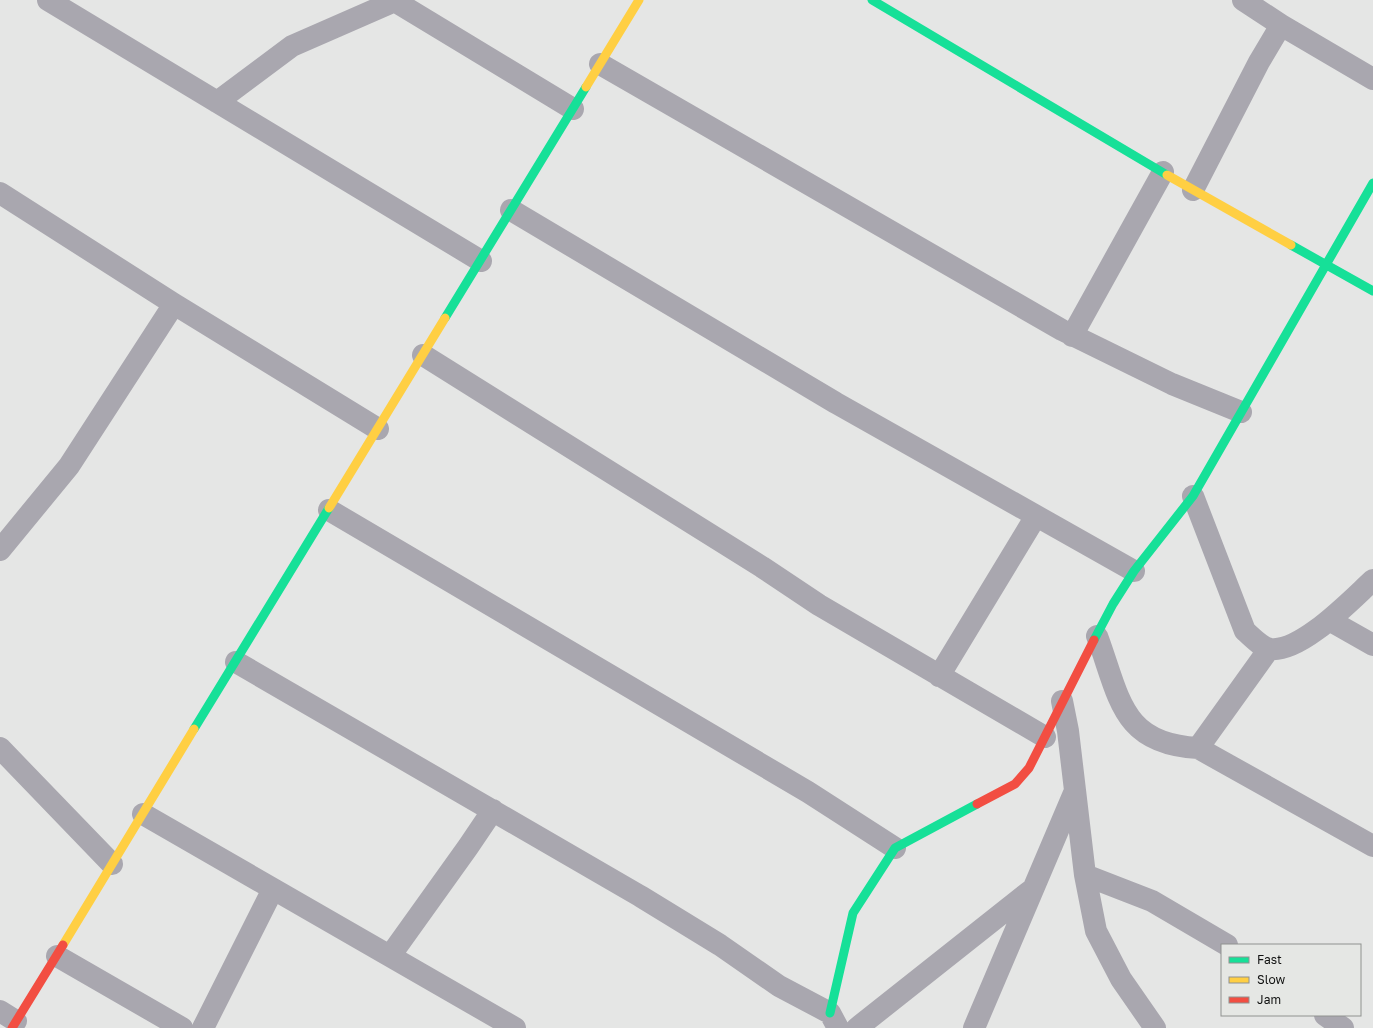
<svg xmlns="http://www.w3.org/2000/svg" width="1373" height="1028" font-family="'Golos Text',sans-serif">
  <rect width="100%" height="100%" fill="#e5e6e5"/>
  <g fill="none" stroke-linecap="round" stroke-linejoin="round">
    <!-- street -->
    <path stroke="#a9a7af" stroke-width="22" d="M48 0 481 261
      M393 0 573 109
      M1281 25 1373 79
      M600 64 1062 330 1172 384 1241 412
      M217 102 292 46 395 1
      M1193 190 1259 62 1281 25 1243 0
      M0 193 174 304 378 429
      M511 210 836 403 1134 571
      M1072 336 1163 172
      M423 355 762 567 819 605 1045 737
      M1193 496 1245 631C1252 637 1261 647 1270 649 1301 653 1351 600 1373 580
      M329 510 808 792 895 848
      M0 550 69 466 174 304
      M1329 620 1373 645
      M1097 636C1120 698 1121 744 1198 748L1373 846
      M236 662 640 896 720 945 779 986 830 1013 838 1028
      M939 676 1036 516
      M1062 701 1068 731 1085 875 1096 931 1121 979 1155 1028
      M0 748 112 864
      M1198 748 1269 649
      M143 814 515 1028
      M1085 875 1152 901 1227 945
      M57 956 182 1028
      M390 956 468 847 493 810
      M0 1011 16 1021
      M1325 1015 1343 1028
      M203 1028 273 889
      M857 1028 1030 891
      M974 1028 1074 793"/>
    <!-- fast -->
    <path stroke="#16e098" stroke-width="9" d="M872 0 1167 175
      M1291 245 1373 291
      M445 318 586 87
      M1094 640 1113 604 1134 571 1193 496 1373 183
      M194 729 329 508
      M830 1013 853 913 895 848 977 804"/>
    <!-- slow -->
    <path stroke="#ffcf43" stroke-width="9" d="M586 87 639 0
      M1167 175 1291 245
      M329 508 445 318
      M63 945 194 729"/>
    <!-- jam -->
    <path stroke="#f24e42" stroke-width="9" d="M977 804 1015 784 1029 768 1094 640
      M12 1028 63 945"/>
  </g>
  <!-- legend -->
  <rect x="1221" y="944" width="140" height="72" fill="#e5e7e4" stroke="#909290"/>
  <rect x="1229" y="957" width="20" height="6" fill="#16e098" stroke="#909290"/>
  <text x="1257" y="964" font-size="12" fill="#111211">Fast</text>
  <rect x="1229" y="977" width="20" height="6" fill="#ffcf43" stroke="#909290"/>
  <text x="1257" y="984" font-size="12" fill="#111211">Slow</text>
  <rect x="1229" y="997" width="20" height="6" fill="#f24e42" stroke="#909290"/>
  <text x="1257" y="1004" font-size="12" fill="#111211">Jam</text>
</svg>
